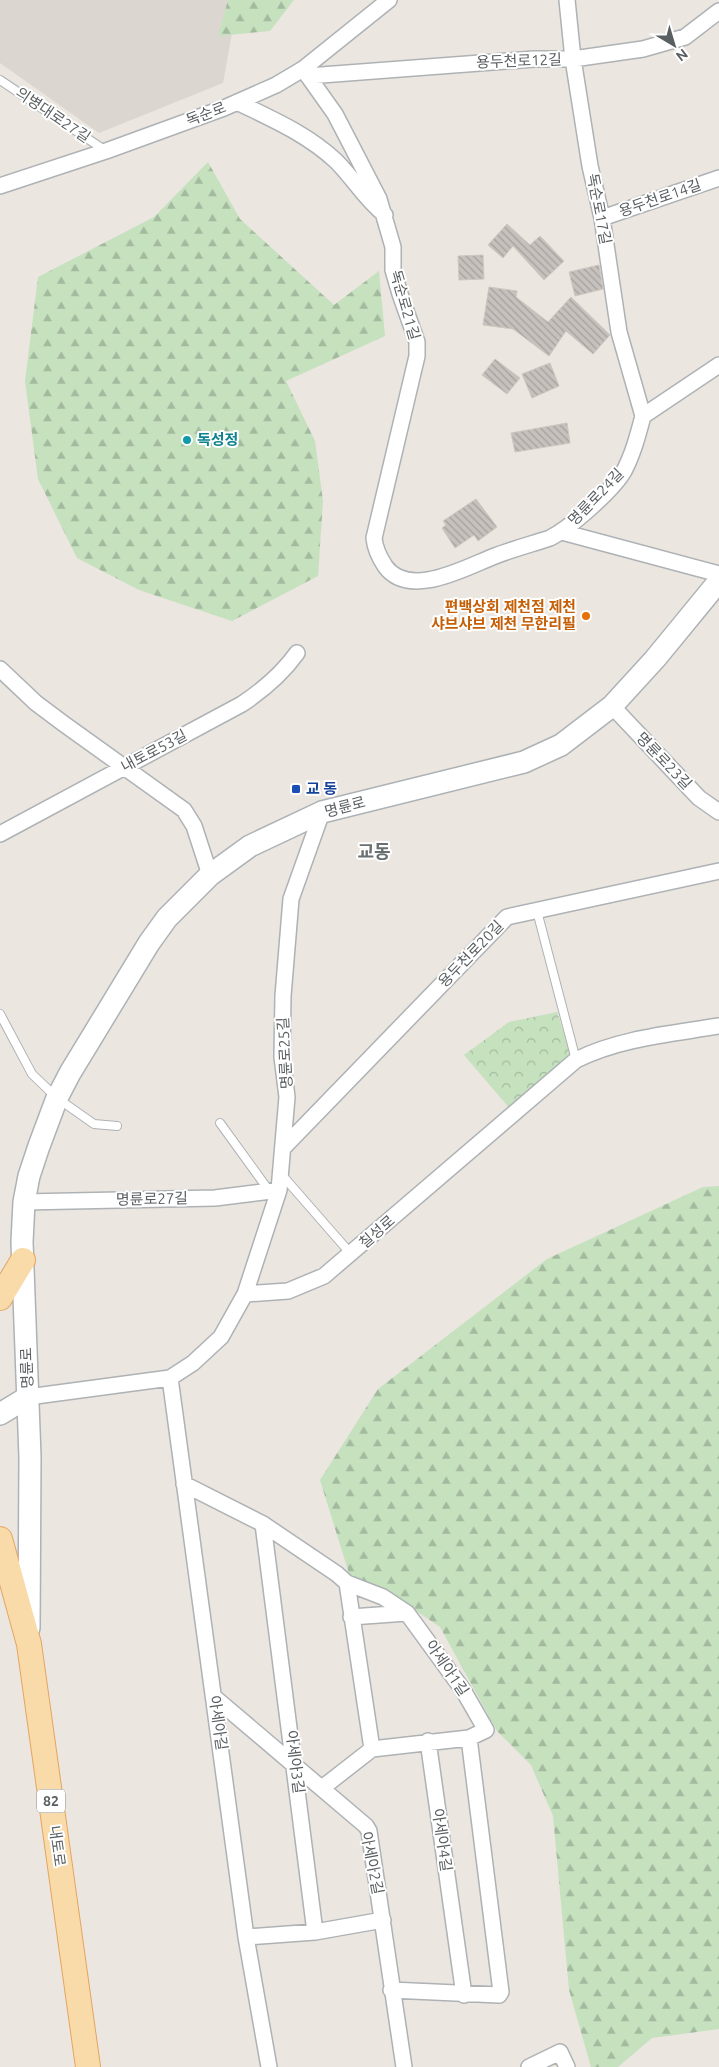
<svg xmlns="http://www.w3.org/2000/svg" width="719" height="2067" font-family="Ubuntu,'Noto Sans KR',sans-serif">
  <defs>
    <pattern id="forest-firs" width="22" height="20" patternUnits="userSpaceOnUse" patternTransform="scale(1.25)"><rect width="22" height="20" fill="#c5e1be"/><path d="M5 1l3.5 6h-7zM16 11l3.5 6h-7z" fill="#a3ba9e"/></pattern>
    <pattern id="park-crowns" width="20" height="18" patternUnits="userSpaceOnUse" patternTransform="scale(1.25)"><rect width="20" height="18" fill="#c5e1be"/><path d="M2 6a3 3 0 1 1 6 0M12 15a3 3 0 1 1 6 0" fill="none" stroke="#a3ba9e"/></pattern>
    <pattern id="building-back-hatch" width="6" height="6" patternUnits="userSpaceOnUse" patternTransform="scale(1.25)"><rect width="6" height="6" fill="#c6c1bd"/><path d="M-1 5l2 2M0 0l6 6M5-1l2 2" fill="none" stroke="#a4a09d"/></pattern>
  </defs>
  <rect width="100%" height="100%" fill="#ebe6e0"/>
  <!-- education -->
  <path fill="#dbd6cf" d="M0 0H238L223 83 99 133 0 63Z"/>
  <!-- forest -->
  <path fill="url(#forest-firs)" d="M228 0H294L270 31 218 36Z
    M208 162 240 219 334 305 379 271 385 336 286 381 315 441 323 501 318 576 232 621 139 590 77 558 38 479 25 381 38 277 154 217Z
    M719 1186V2029L652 2038 618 2067H591L569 1990 553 1816 531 1765 497 1731 440 1627 409 1606 351 1580 320 1480 378 1389 547 1259 703 1187Z"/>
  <!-- park -->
  <path fill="url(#park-crowns)" d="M557 1012 571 1055 511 1110 464 1055 509 1022Z"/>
  <!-- building -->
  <path fill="url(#building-back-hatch)" stroke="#cfc7bf" d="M507 224 530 245 540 236 564 261 544 280 513 246 503 258 488 245Z
    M483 255 484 279 459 280 458 256Z
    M599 265 603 289 575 296 569 272Z
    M489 287 517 291 516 297 548 322 571 297 610 335 593 354 566 331 549 356 513 329 483 325Z
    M495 359 520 378 507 394 482 375Z
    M550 363 559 386 532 398 522 374Z
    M567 423 570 443 515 452 511 433Z
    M476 499 497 527 478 541 474 535 455 548 442 528 446 525 443 521Z"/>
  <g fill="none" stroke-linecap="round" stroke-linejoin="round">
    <!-- lane casing -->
    <g stroke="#aeb2b5" stroke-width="10">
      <path id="lane" d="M0 80 106 151
        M537 911 576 1060
        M0 1014 32 1074 57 1098 94 1124 117 1126
        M220 1123 270 1192
        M282 1175 351 1254"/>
    </g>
    <!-- street casing -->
    <g stroke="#aeb2b5" stroke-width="18">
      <path id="street" d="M567 0 573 59 590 166 602 218 619 332 643 416
        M303 69 335 114 379 199 393 247V270L400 294 417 342V356L374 538C375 549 379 557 385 566 409 600 466 567 495 556 513 549 532 544 550 538 570 528 613 490 624 471 633 454 638 435 643 416L719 365
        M308 76 534 59H573L643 49 685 37 719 11
        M237 102C272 119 307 134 336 161 354 179 365 199 385 215
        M0 186 106 151 224 108 276 85 303 69 389 0
        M602 218 719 178
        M562 532 719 574
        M0 669 36 703 64 724 184 810 194 826 210 875
        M612 706 699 798 719 812
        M0 834 242 704C263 690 282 674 297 653
        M284 1147 507 917 719 871
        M24 1202 215 1198 279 1190
        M245 1294 279 1190 287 1097 282 1057 283 996 291 899 322 812
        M170 1378 246 1937 269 2067
        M28 1397 170 1378 193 1363 221 1337 245 1294 288 1291 324 1276 576 1060C620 1038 671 1034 719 1026
        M184 1484 263 1524 337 1574 347 1583 372 1749
        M263 1524 315 1932
        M347 1583 383 1597 407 1613
        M214 1697 366 1826 369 1831 404 2067
        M428 1741 464 1995
        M322 1788 372 1749 469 1738 486 1730 463 1690 407 1613 351 1617
        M246 1937 315 1932 383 1920
        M391 1990 499 1995 501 1992 469 1738
        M529 2067 560 2052 567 2067"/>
    </g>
    <!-- secondary casing -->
    <g stroke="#adb2b5" stroke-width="24">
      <path id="secondary" d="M0 1414 28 1397
        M29 1628 30 1457 22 1242 24 1202 29 1176 39 1146 57 1098 70 1073 149 943 167 918 210 875 250 846 322 812 524 762 561 745 612 706 655 659 719 581"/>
    </g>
    <!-- primary casing -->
    <g stroke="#e5a460" stroke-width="26">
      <path id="primary" d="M0 1298 23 1260
        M0 1539 29 1644 88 2067"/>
    </g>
    <!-- lane -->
    <use href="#lane" stroke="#fff" stroke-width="8"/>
    <!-- street -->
    <use href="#street" stroke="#fff" stroke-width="15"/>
    <!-- secondary -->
    <use href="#secondary" stroke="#fff" stroke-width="21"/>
    <!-- primary -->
    <use href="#primary" stroke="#f8dba9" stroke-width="24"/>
  </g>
  <!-- markers -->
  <circle fill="#0f9aa8" stroke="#fff" stroke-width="2" cx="187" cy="440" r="5"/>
  <circle fill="#e8710a" stroke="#fff" stroke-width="2" cx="586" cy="616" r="5"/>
  <rect fill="#1a4fb4" stroke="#fff" stroke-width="2" x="291" y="784" width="10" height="10" rx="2.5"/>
  <g text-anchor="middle" stroke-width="4" stroke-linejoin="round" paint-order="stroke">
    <!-- shield labels -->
    <rect fill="#fff" stroke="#8b8e90" stroke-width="1" x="37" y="1789.5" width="28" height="23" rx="4"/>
    <g font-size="14" font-weight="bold" fill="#595e60">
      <text x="51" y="1806">82</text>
    </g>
    <!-- street labels -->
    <g font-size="15" fill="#595e60" stroke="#fff">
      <text transform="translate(519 61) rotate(-2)" y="5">용두천로12길</text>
      <text transform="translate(206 114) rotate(-21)" y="5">독순로</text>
      <text transform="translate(53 115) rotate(34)" y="5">의병대로27길</text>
      <text transform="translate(660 198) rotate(-19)" y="5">용두천로14길</text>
      <text transform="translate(599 209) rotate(79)" y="5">독순로17길</text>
      <text transform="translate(405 305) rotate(74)" y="5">독순로21길</text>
      <text transform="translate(596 497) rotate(-46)" y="5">명륜로24길</text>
      <text transform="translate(154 751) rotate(-28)" y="5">내토로53길</text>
      <text transform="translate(664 761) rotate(46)" y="5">명륜로23길</text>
      <text transform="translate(345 807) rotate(-15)" y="5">명륜로</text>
      <text transform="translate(471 954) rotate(-46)" y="5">용두천로20길</text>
      <text transform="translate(285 1053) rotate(-93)" y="5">명륜로25길</text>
      <text transform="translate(152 1199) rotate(-1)" y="5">명륜로27길</text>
      <text transform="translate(377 1232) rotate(-41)" y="5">칠성로</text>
      <text transform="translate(27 1368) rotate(-92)" y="5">명륜로</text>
      <text transform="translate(447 1668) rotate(56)" y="5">아세아1길</text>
      <text transform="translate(218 1723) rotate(82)" y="5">아세아길</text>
      <text transform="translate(295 1762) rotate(83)" y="5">아세아3길</text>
      <text transform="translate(442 1840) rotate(82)" y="5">아세아4길</text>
      <text transform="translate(57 1846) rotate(82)" y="5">내토로</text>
      <text transform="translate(372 1863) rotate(79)" y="5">아세아2길</text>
    </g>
    <!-- culture labels -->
    <g font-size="15" font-weight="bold" fill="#0d838f" stroke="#fff" text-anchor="start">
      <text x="197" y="445">독성정</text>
    </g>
    <!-- food labels -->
    <g font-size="15" font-weight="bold" fill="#c56008" stroke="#fff" text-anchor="end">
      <text x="576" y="612">편백상회 제천점 제천<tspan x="576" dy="17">샤브샤브 제천 무한리필</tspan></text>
    </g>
    <!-- transit labels -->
    <g font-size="15" font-weight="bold" fill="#164399" stroke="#fff" text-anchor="start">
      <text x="306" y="794">교 동</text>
    </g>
    <!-- quarter labels -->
    <g font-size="18" font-weight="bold" fill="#6a7072" stroke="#fff">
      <text x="374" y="858">교동</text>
    </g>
  </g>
  <!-- north arrow -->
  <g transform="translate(674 45) rotate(142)" stroke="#ffffff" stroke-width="4" paint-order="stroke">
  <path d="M0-4L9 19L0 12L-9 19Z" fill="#595e60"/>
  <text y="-8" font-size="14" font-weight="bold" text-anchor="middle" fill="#595e60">N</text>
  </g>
</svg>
